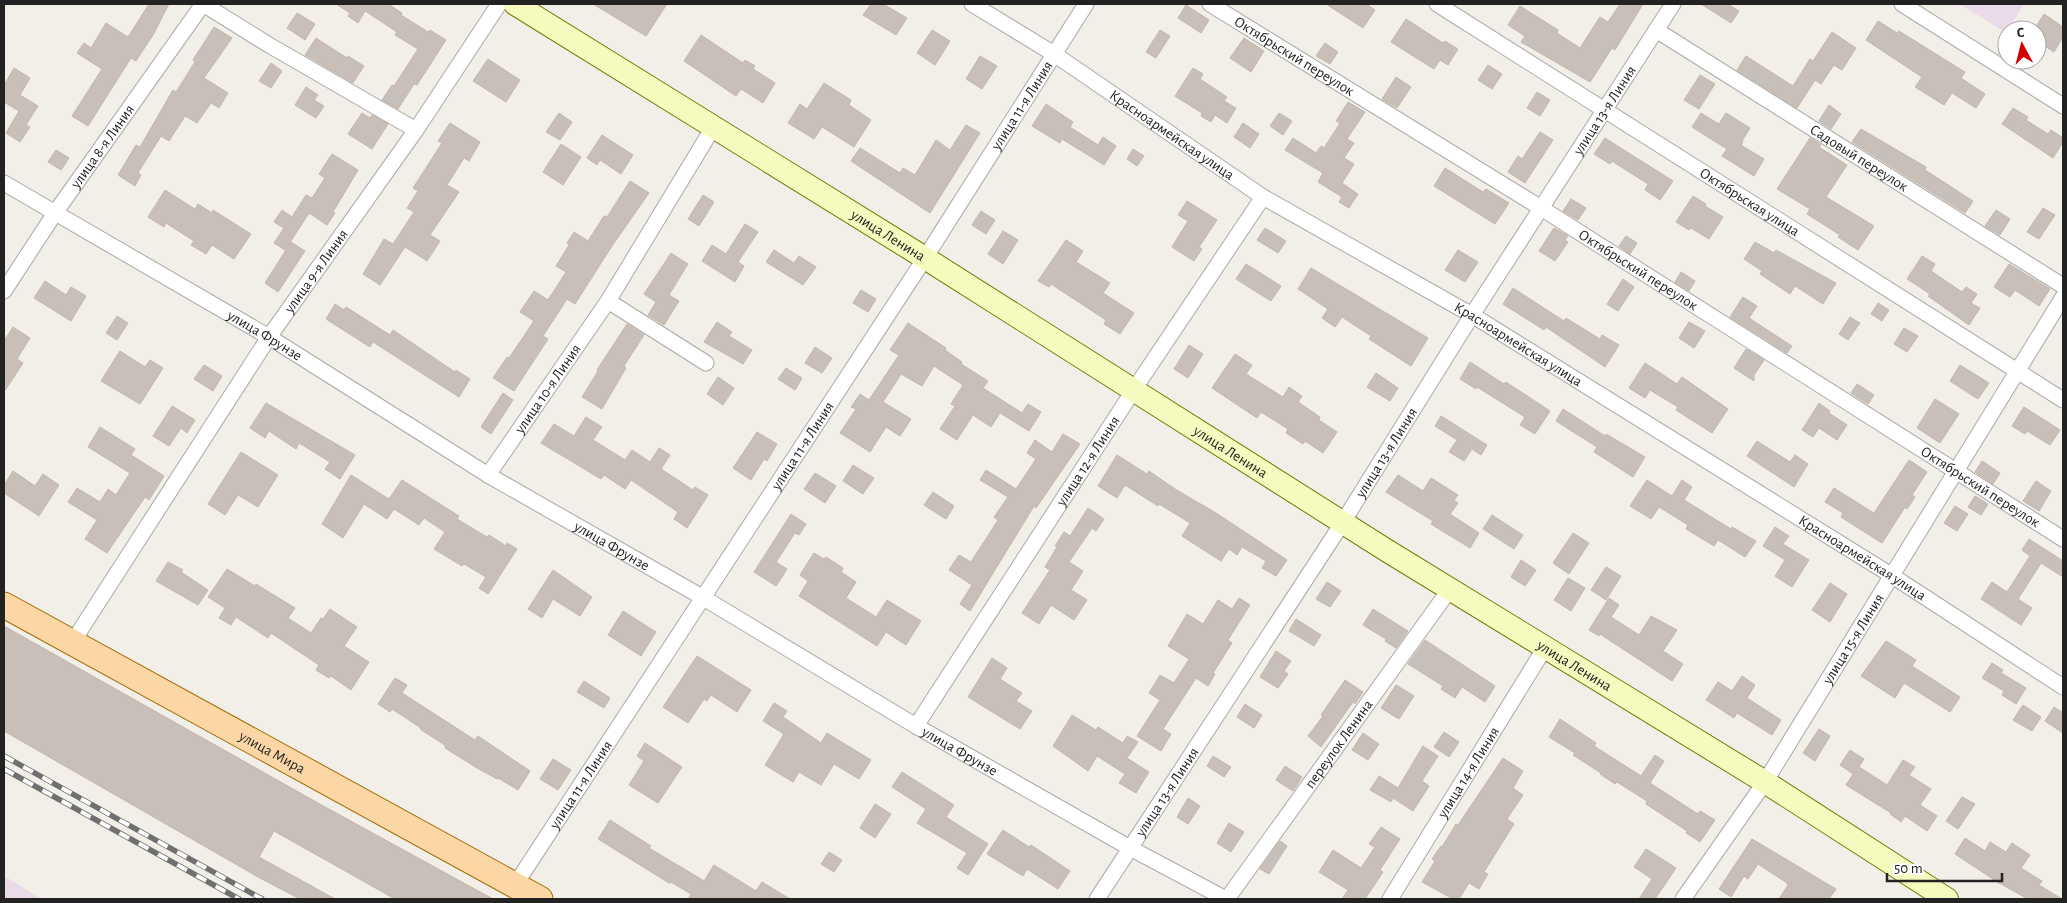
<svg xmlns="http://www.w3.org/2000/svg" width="2067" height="903" font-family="'Alegreya Sans',sans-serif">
  <rect width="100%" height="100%" fill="#f2efe9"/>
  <!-- industrial -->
  <path fill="#ebdbe8" d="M1960 4H2024L2006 33Z
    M4 876 42 899H4Z"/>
  <!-- building -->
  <path fill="#c7bfb8" stroke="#c4b6ab" d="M149 4H169L153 35 136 61 131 58 88 126 72 116 102 69 77 53 84 43 91 48 106 23 128 37Z
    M336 4H388L402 13 401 15 428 32 430 30 446 40 417 85 414 84 398 109 382 100 392 85 394 86 418 49 395 35 397 32 365 11 358 23 348 16 350 13Z
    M593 4H667L646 36Z
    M871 4H883L907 18 896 35 863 15Z
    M1326 4H1366L1375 10 1363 28Z
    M1620 4H1643L1615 50 1612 48 1590 82 1521 42 1525 36 1508 25 1520 6 1558 30 1557 33 1580 48 1600 17 1608 22Z
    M1701 4H1728L1739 11 1731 23Z
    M1186 5 1209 20 1201 33 1178 18Z
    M297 13 315 24 305 40 287 28Z
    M2044 14 2063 27V37L2054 52 2037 41V25Z
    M1406 19 1443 43 1445 41 1458 49 1448 65 1440 60 1434 69 1391 42Z
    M1878 21 1897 33 1899 31 1965 72 1961 78 1985 94 1976 108 1952 93 1944 105 1915 87 1922 77 1866 40Z
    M214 27 232 38 204 78 228 93 219 108 211 103 197 123 185 116 169 141 161 136 138 173 141 175 135 186 118 175 136 145 140 147 173 90 176 92 195 62 193 60Z
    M932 30 950 41 935 65 917 53Z
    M1160 30 1170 36 1156 58 1146 52Z
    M1832 32 1856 48 1842 70 1834 65 1821 84 1815 80 1797 108 1737 70 1746 56 1793 86 1810 59 1813 61Z
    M701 35 743 63 745 60 755 66 753 69 775 83 763 103 741 89 736 96 684 61Z
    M316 38 347 58 348 56 364 66 353 83 305 55Z
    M1244 38 1264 51 1251 72 1230 58Z
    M1325 43 1338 52 1330 64 1316 56Z
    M980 56 997 66 982 89 966 79Z
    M488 59 520 80 506 102 473 81Z
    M271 63 282 71 271 88 259 81Z
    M1488 65 1502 74 1492 89 1478 80Z
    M14 68 30 78 20 95 38 106 26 125 30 127 20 142 6 133 19 111 4 102V85Z
    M1193 68 1203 74 1200 79 1227 97 1224 101 1236 108 1227 123 1215 115 1211 122 1201 116 1202 113 1175 96Z
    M1700 75 1715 84 1699 109 1684 100Z
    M1396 77 1411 87 1397 108 1382 99Z
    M824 83 851 100 849 105 871 120 854 147 822 127 814 139 788 123 800 104 807 109Z
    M306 87 318 95 314 100 324 106 316 118 295 105Z
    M1537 92 1550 100 1540 116 1527 108Z
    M1348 102 1365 112 1347 139 1354 143 1344 158 1354 164 1342 183 1358 194 1349 208 1339 202 1342 197 1318 182 1323 173 1285 150 1293 138 1316 153 1321 146 1324 148 1340 123 1336 121Z
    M1046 104 1073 122 1070 127 1098 145 1103 137 1116 146 1104 165 1062 139 1060 143 1032 126Z
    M1829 105 1841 114 1831 129 1819 121Z
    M2013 108 2028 117 2026 120 2048 134 2051 130 2063 138V142L2053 158 2002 124Z
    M362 113 370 118 372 115 388 124 372 149 348 134Z
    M559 113 572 122 560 140 546 132Z
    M1279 113 1292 121 1283 135 1270 126Z
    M1701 113 1719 124 1726 113 1750 128 1742 141 1743 142 1741 145 1764 159 1754 176 1722 156 1727 149 1692 127Z
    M450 123 480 142 469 161 464 158 447 185 459 192 430 235 440 241 427 261 405 247 380 285 363 274 384 239 393 244 414 212 407 208 418 191 413 188 442 143 438 141Z
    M1243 123 1259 134 1250 148 1234 137Z
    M966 125 980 133 930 213 851 161 860 148 900 173 903 168 915 175 936 140 950 150Z
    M1861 129 1926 167 1925 170 1973 201 1965 213 1852 142Z
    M1540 132 1553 140 1525 183 1508 172 1518 156 1522 159Z
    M602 135 633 155 621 174 600 160 597 165 587 158Z
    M1605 138 1673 181 1660 200 1645 190 1648 184 1612 161 1610 164 1594 154Z
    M1810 138 1821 145 1819 147 1847 165 1826 197 1874 226 1858 250 1838 237 1840 235 1807 214 1810 209 1777 189Z
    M561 144 581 157 563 185 543 172Z
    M1133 149 1144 156 1137 166 1127 159Z
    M56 150 69 158 61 170 48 162Z
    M332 154 358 170 333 212 335 213 327 225 309 213 285 250 274 243 284 228 274 222 282 210 292 217 306 195 312 198 325 178 319 174Z
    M1445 168 1483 192 1486 189 1509 203 1495 224 1434 186Z
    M630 181 649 193 612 246 575 304 567 299 543 336 548 339 514 391 493 378 507 357 509 358 534 321 520 312 534 291 548 300 566 272 556 266 569 245 567 243 574 232 588 241 604 216 607 217Z
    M165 190 195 209 198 204 212 213 213 210 251 234 234 259 212 245 206 254 191 245 194 241 166 223 164 227 148 217Z
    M703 195 714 202 699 226 688 219Z
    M1693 196 1706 204 1705 206 1723 217 1709 239 1691 228 1689 230 1676 222Z
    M1571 199 1586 208 1578 220 1563 211Z
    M1187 201 1217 220 1199 247 1202 249 1194 261 1172 247 1188 221 1178 215Z
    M2043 208 2055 215 2039 239 2027 232Z
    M1996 210 2010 219 2000 235 1985 226Z
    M981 211 995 220 986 234 972 225Z
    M745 224 758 232 738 262 744 266 735 282 702 261 712 245 726 254Z
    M1265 228 1286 241 1278 253 1257 240Z
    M1554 228 1568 236 1565 240 1568 242 1555 261 1539 251Z
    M1003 231 1018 240 1003 264 988 254Z
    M1626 236 1637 243 1630 254 1619 246Z
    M1066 240 1083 251 1076 262 1110 283 1103 293 1134 313 1120 334 1104 324 1106 320 1051 284 1049 287 1038 281Z
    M291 242 305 251 278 292 265 283Z
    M1755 242 1774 253 1776 250 1836 283 1823 304 1795 286 1790 294 1760 274 1762 271 1744 259Z
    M774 250 794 263 799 256 816 267 803 285 766 262Z
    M1458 250 1478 262 1465 282 1445 270Z
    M671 253 688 264 669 295 679 301 664 325 648 315 656 302 644 294Z
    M1922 256 1935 264 1931 271 1962 292 1966 287 1977 294 1971 303 1980 308 1969 325 1928 296 1930 294 1907 279Z
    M1246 264 1281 286 1271 301 1236 279Z
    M2009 264 2050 289 2039 306 2015 290 2010 297 1994 287Z
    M1311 268 1428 338 1411 366 1369 339 1371 336 1342 317 1335 327 1322 318 1328 309 1298 289Z
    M1681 272 1695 281 1689 291 1675 282Z
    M1623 279 1634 287 1618 311 1607 304Z
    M45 281 66 295 71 287 86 296 71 321 34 298Z
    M1513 288 1564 321 1566 318 1600 339 1602 335 1619 345 1605 367 1546 327 1544 330 1503 304Z
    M861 290 876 299 868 312 853 303Z
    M1743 297 1757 306 1749 318 1792 346 1787 353 1730 317Z
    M1878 303 1889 310 1882 321 1871 314Z
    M335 304 344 310 346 307 390 335 393 330 455 372 456 370 470 379 459 397 373 342 370 347 326 319Z
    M117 316 128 323 117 340 106 333Z
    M1850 317 1860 323 1848 340 1839 334Z
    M717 322 732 332 729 336 752 350 743 364 704 342Z
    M1689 322 1705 331 1694 348 1679 338Z
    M908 323 946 348 945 350 962 362 961 364 988 381 983 388 1022 413 1028 404 1041 412 1029 431 1000 413 991 427 973 415 957 440 940 429 955 406 951 404 963 385 934 366 922 386 901 374 883 402 911 419 900 436 886 427 870 452 840 433 856 409 851 407 860 394 869 400 899 355 890 350Z
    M627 324 644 335 624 366 626 368 602 409 582 397 598 371 597 370Z
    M13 327 30 338 17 359 23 363 4 392V338H6Z
    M1904 328 1918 336 1907 352 1894 344Z
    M1189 345 1203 354 1188 378 1174 369Z
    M815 347 832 358 822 373 805 363Z
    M1746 349 1764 360 1754 375V381L1734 368Z
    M120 351 145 367 150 360 163 368 140 404 101 381Z
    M1235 354 1252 365 1246 374 1283 397 1289 387 1302 396 1298 402 1320 417 1319 420 1337 432 1323 453 1305 441 1303 444 1286 433 1288 429 1261 412 1257 418 1212 388Z
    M1470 362 1504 384 1506 382 1550 411 1535 434 1520 425 1525 417 1477 387 1476 389 1460 379Z
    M1645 363 1677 384 1682 377 1728 409 1712 433 1676 410 1678 407 1650 390 1645 398 1629 388Z
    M204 365 222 376 213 391 194 379Z
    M1960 365 1989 383 1978 399 1950 381Z
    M786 368 802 378 795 390 778 379Z
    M1376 373 1398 388 1390 401 1367 387Z
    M718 377 734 388 723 405 707 394Z
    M1857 384 1874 395 1868 404 1851 393Z
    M503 393 513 400 491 434 481 427Z
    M1935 399 1959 414 1940 443 1917 428Z
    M266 403 355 455 340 479 325 469 330 462 299 443 296 449 269 431 265 438 250 428Z
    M1819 403 1830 411 1829 413 1847 425 1837 440 1819 428 1813 437 1802 430Z
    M172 406 195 420 187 433 181 428 169 446 153 436Z
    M2024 407 2060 430 2050 445 2027 431 2025 434 2012 426Z
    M1563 409 1605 436 1606 434 1645 457 1633 477 1594 452 1597 447 1556 421Z
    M1441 416 1487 445 1481 455 1472 449 1464 461 1449 452 1457 440 1435 426Z
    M586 417 602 427 593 440 625 460 632 450 650 462 659 448 670 455 661 469 693 490 695 487 708 495 687 528 674 519 678 512 631 480 625 489 604 475 601 479 541 443 554 424 574 436Z
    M100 427 135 449 131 455 164 476 149 500 145 497 107 553 85 539 97 520 68 502 77 488 100 502 108 489 116 495 130 473 88 447Z
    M757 432 777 444 767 461 764 459 751 480 733 468Z
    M1063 434 1080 444 1036 508 1034 506 970 611 960 604 972 585 949 570 959 555 971 562 998 520 994 517 1008 497 980 480 986 470 1016 489 1036 459 1027 453 1035 440 1052 452Z
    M1757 441 1790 462 1795 455 1808 464 1794 487 1747 456Z
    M241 452 278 475 258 507 238 495 225 515 208 504Z
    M1117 455 1147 474 1149 471 1175 489 1216 513 1287 560 1276 576 1262 568 1266 561 1242 547 1237 555 1229 549 1221 561 1182 536 1190 523 1159 504 1158 506 1125 485 1117 498 1098 486Z
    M1909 460 1927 472 1912 495 1915 497 1907 509 1905 507 1882 543 1841 517 1843 513 1825 502 1834 488 1874 513Z
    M1982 461 2000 473 1993 484 1975 472Z
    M853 465 874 478 863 494 843 481Z
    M13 471 35 486 43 474 59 485 39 516 4 493V485Z
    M815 473 836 486 825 503 804 489Z
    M351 475 389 499 402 480 459 516 457 519 487 537 489 535 506 546 507 543 517 549 488 594 479 588 486 577 464 564 462 566 434 549 445 532 424 518 419 525 394 509 387 519 364 504 343 538 322 524Z
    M1398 475 1423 491 1431 478 1458 495 1454 500 1458 503 1450 514 1479 533 1470 548 1431 524 1433 521 1386 492Z
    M1647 480 1672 496 1682 480 1692 487 1684 500 1731 529 1732 527 1756 541 1745 557 1718 540 1714 546 1686 529 1688 525 1659 507 1651 519 1630 506Z
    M2036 481 2051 491 2039 511 2023 501Z
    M933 492 954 506 946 519 924 505Z
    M1975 496 1988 504 1981 515 1968 507Z
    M1955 506 1968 514 1957 531 1944 523Z
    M1088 508 1104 519 1096 531 1092 528 1069 562 1083 571 1071 590 1087 600 1074 620 1051 605 1039 624 1022 613 1050 570 1045 567 1057 547 1055 546 1064 532 1070 536Z
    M791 514 806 524 799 535 795 533 776 562 787 569 776 586 754 572Z
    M1492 515 1523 535 1514 549 1483 529Z
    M1775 527 1789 536 1783 544 1809 560 1792 587 1775 576 1785 560 1763 546Z
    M1573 533 1589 543 1569 574 1553 563Z
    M2029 539 2063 561V577L2041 563 2018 599 2032 608 2021 625 1981 599 1992 582 2007 592 2030 556 2022 550Z
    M814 553 824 559 826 557 843 568 841 572 856 582 846 598 876 617 887 600 921 621 906 645 886 632 877 646 799 596 808 581 800 575Z
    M1521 560 1536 570 1525 586 1511 577Z
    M168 562 183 570 181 572 208 590 198 605 156 581Z
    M1606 567 1621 576 1606 600 1591 590Z
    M227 569 255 586 256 584 295 608 288 618 311 633 321 618 323 619 330 609 357 627 344 646 369 662 351 690 331 676 329 678 316 670 319 665 271 633 268 638 236 617 231 625 219 618 225 608 208 597Z
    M553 570 592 597 580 616 553 599 542 618 528 609Z
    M1568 578 1585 588 1571 611 1554 600Z
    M1327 582 1341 591 1330 607 1316 599Z
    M1830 583 1847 594 1830 622 1812 610Z
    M1239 598 1250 605 1228 640 1232 643 1213 673 1215 674 1208 686 1196 678 1163 729 1171 734 1161 751 1137 736 1160 700 1149 693 1160 675 1174 683 1189 659 1168 646 1187 614 1203 624 1218 600 1232 609Z
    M1609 598 1619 605 1611 617 1639 635 1651 616 1677 630 1663 651 1683 664 1672 681 1600 634 1599 636 1589 630Z
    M1373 609 1408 631 1396 648 1385 641 1386 639 1363 625Z
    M623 611 656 632 641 656 608 635Z
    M1296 619 1321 635 1314 646 1289 631Z
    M4 626 318 803 493 899H395L274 831 259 857 335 899H300L258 877 4 731Z
    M1425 640 1495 686 1485 702 1462 687 1455 698 1441 689 1443 686 1408 664Z
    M1886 641 1916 660 1912 666 1960 697 1950 712 1904 683 1895 698 1861 676Z
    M1276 651 1291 661 1284 671 1288 674 1278 688 1260 677Z
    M697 656 751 690 737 712 711 695 707 701 704 699 688 723 663 707Z
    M992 658 1007 668 1000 679 1022 693 1016 701 1032 711 1020 729 968 697Z
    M1992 663 2003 670 2001 673 2026 688 2016 704 2002 695 2004 691 1982 678Z
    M1742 676 1755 685 1747 698 1781 720 1772 735 1737 713 1734 718 1706 700 1718 682 1732 691Z
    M395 678 407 685 402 693 475 740 478 736 530 771 518 790 498 778 497 779 477 768 445 748 446 746 420 729 421 728 392 709 390 712 378 704Z
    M1345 680 1363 692 1355 704 1353 702 1321 747 1308 736 1323 716 1321 715Z
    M584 681 610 698 604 708 577 692Z
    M1396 685 1414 696 1399 719 1381 708Z
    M774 703 787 711 783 717 821 743 827 733 871 760 859 779 834 764 821 785 799 772 793 782 765 765 784 734 763 721Z
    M1245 704 1262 715 1254 728 1237 717Z
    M2023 705 2041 717 2032 731 2013 720Z
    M2054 707 2063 713V733L2045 721Z
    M1072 715 1096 730 1098 727 1123 743 1127 736 1138 742 1127 758 1149 772 1136 793 1119 783 1125 774 1097 756 1088 771 1053 746Z
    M1560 719 1596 743 1594 746 1641 776 1655 755 1664 761 1650 783 1698 814 1700 811 1715 820 1700 842 1686 833 1687 831 1646 804 1647 801 1617 782 1615 784 1600 774 1601 773 1573 755 1575 753 1549 737Z
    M1819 729 1830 736 1815 761 1803 753Z
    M1444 732 1459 742 1449 757 1434 747Z
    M1363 733 1379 744 1368 760 1352 750Z
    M645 743 682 767 658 803 629 785 644 761 637 756Z
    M1423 746 1438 756 1422 781 1429 786 1413 811 1393 798 1391 802 1370 790 1379 776 1398 788Z
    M1850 750 1864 759 1859 767 1887 785 1903 760 1915 767 1909 775 1931 789 1920 805 1937 816 1927 831 1905 816 1901 822 1890 814 1891 813 1846 785 1853 774 1840 765Z
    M1213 756 1231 767 1224 777 1207 766Z
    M1503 758 1523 771 1513 788 1523 795 1507 819 1514 824 1484 872 1488 874 1479 889 1469 883 1459 899H1453L1422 882 1435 861 1432 859 1441 846 1442 847 1456 824 1458 825Z
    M553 759 571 770 558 790 540 779Z
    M1285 766 1302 777 1293 791 1276 780Z
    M902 772 954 805 946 817 988 844 968 875 957 868 967 853 917 823 926 809 892 787Z
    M1962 797 1975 804 1958 829 1946 821Z
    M1188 798 1200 806 1188 824 1177 817Z
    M875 804 891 814 875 838 860 828Z
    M610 820 651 846 649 848 701 879 704 881 714 865 756 891 762 882 790 899H688L691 894 671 882 669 883 598 839Z
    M1229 823 1244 832 1231 852 1217 843Z
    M1381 827 1400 839 1380 870 1383 872 1365 899H1342L1348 890 1319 872 1333 850 1361 868 1375 847 1369 844Z
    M1003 830 1029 847 1031 845 1070 871 1058 889 1027 869 1023 876 987 854Z
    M1965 838 1985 851 1990 842 2006 852 2012 843 2030 855 2021 868 2042 881 2039 885 2062 899H2028L1999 883 1955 854Z
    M1752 839 1836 889 1829 899H1779L1788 885 1787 883 1758 864 1748 879 1744 876 1731 897 1719 889Z
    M1280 841 1287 846 1269 874 1260 869Z
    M1646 849 1676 868 1655 899H1639L1652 879 1634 867Z
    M829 852 842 860 834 872 821 864Z"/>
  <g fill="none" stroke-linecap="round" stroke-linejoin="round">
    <!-- street casing -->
    <g stroke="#a9a9a9" stroke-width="17">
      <g id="street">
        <path d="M203 4 269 45 416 130"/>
        <path id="s1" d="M972 4 1054 54 1263 197 1472 315 1891 575 2063 687"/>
        <path id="s2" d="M1210 4 1541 208 2063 539"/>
        <path id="s3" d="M1437 4 2063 400"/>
        <path d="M1902 4 2063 106"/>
        <path id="s4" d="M1656 30 2063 286"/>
        <path id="s5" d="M4 183 269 337 488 475 702 597 916 726 1130 848 1226 899"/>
        <path id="s6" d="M4 291 55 213 203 4"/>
        <path d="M608 301 706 363"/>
        <path id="s7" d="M488 475 608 301 714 126"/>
        <path id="s8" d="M72 643 269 337 416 130 499 4"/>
        <path id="s9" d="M916 726 1133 391 1263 197"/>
        <path id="s10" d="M515 885 925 258 1086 4"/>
        <path id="s11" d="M1097 899 1343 522 1472 315 1673 4"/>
        <path id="s12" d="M1227 899 1450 589"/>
        <path id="s13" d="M1390 899 1546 646"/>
        <path id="s14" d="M1683 899 1765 782 2063 297"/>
      </g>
    </g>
    <!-- secondary casing -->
    <g stroke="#707d05" stroke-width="24">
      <g id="secondary">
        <path id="s15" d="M515 4 925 258 1386 550 1765 782 1947 899"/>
      </g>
    </g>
    <!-- primary casing -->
    <g stroke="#a06b00" stroke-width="27">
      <g id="primary">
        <path id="s16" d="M4 605 540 899"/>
      </g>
    </g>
    <!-- street -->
    <use href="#street" stroke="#fff" stroke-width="15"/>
    <!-- secondary -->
    <use href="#secondary" stroke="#f7fabf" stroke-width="22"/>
    <!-- primary -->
    <use href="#primary" stroke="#fcd6a4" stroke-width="25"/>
    <!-- rail casing -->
    <g stroke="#707070" stroke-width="5.5">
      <path id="rail" d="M4 756 262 899
        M4 769 239 899"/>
    </g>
    <!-- rail -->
    <use href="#rail" stroke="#fff" stroke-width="4" stroke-dasharray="11" stroke-linecap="butt"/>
  </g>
  <g text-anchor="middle" stroke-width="4" stroke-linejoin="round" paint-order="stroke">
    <!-- street labels -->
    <g font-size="15" fill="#222" stroke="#fff">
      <text dy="5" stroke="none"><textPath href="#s2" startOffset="99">Октябрьский переулок</textPath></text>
      <text dy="5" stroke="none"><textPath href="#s10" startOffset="930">улица 11-я Линия</textPath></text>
      <text dy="5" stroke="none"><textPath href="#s11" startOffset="938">улица 13-я Линия</textPath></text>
      <text dy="5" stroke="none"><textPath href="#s1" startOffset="239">Красноармейская улица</textPath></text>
      <text dy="5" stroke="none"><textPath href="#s6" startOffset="175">улица 8-я Линия</textPath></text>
      <text dy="5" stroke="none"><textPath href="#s4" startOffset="240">Садовый переулок</textPath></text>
      <text dy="5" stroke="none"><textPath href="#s3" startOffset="370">Октябрьская улица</textPath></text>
      <text dy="5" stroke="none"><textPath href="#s15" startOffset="439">улица Ленина</textPath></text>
      <text dy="5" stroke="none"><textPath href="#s2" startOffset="504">Октябрьский переулок</textPath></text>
      <text dy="5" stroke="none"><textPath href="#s8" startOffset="445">улица 9-я Линия</textPath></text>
      <text dy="5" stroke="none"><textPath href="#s5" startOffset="302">улица Фрунзе</textPath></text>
      <text dy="5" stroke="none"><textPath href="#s1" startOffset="644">Красноармейская улица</textPath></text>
      <text dy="5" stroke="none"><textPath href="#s7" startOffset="105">улица 10-я Линия</textPath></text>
      <text dy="5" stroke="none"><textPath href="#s10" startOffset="525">улица 11-я Линия</textPath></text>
      <text dy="5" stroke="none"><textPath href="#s15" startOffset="844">улица Ленина</textPath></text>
      <text dy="5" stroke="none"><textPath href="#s11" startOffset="532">улица 13-я Линия</textPath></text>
      <text dy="5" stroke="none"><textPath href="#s9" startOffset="316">улица 12-я Линия</textPath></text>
      <text dy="5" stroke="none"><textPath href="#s2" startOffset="909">Октябрьский переулок</textPath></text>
      <text dy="5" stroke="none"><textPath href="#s5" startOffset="708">улица Фрунзе</textPath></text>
      <text dy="5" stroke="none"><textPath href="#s1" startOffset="1049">Красноармейская улица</textPath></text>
      <text dy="5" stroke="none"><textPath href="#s14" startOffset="311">улица 15-я Линия</textPath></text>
      <text dy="5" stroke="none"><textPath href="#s15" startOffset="1249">улица Ленина</textPath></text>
      <text dy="5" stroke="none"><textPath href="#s12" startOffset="191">переулок Ленина</textPath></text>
      <text dy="5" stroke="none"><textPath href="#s16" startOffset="306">улица Мира</textPath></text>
      <text dy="5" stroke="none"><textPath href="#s5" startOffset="1112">улица Фрунзе</textPath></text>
      <text dy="5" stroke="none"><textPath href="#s13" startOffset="149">улица 14-я Линия</textPath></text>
      <text dy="5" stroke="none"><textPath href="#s10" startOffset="120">улица 11-я Линия</textPath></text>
      <text dy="5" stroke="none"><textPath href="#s11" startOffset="128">улица 13-я Линия</textPath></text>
    </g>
  </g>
  <!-- border -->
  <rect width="2067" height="903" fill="none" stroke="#222222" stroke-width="10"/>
  <!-- north arrow -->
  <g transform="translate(2022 45) rotate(353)"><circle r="24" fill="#ffffff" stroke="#a7a7a7"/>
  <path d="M0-4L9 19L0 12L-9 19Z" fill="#d40000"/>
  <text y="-8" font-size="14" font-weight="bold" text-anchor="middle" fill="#222222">С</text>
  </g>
  <!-- scale -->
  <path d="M1887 873v8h115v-8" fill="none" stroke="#222222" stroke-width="2.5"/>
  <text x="1894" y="873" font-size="15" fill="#222222" stroke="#ffffff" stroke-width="4" paint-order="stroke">50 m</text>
</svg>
